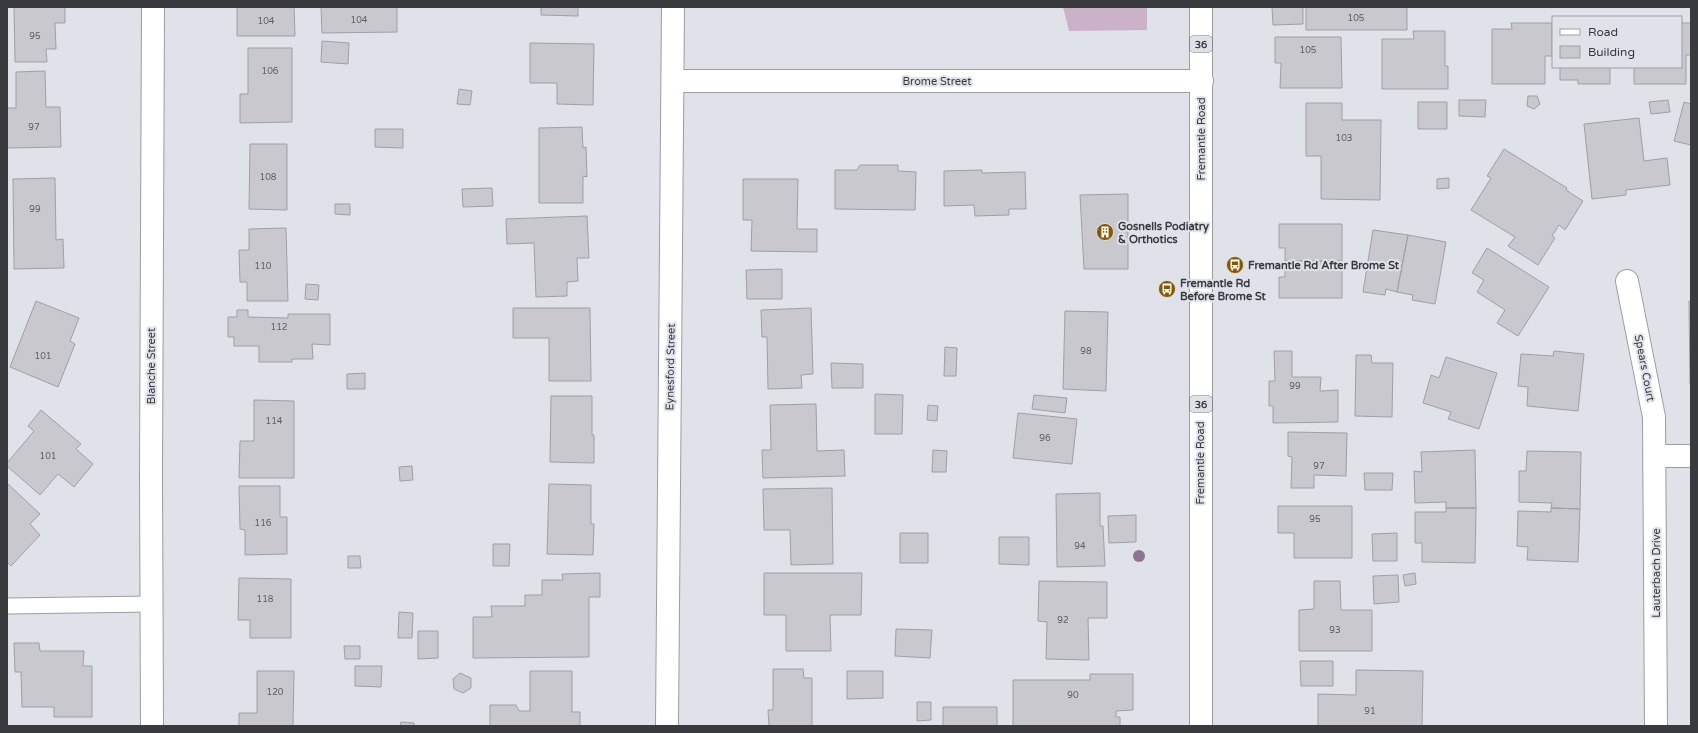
<svg xmlns="http://www.w3.org/2000/svg" width="1698" height="733" font-family="'Varela Round',sans-serif">
  <rect width="100%" height="100%" fill="#dfe2e9"/>
  <!-- green -->
  <path fill="#ccb2c9" d="M1063 7H1147V30L1069 31Z"/>
  <!-- building -->
  <path fill="#c9c8cf" stroke="#a19fa6" d="M14 7H65V23H55L56 49H46L47 62H15Z
    M237 7H294L295 36H237Z
    M321 7H397V32L322 33Z
    M541 7H578V16L541 15Z
    M1272 7H1303V24L1273 25Z
    M1306 7H1407V30H1306Z
    M1511 23H1552V56H1545V84H1492V29H1512Z
    M1681 23H1691V55H1686V84H1634V67H1681Z
    M1413 31H1445V66H1448V89H1382V39H1414Z
    M1275 37H1341L1342 88H1280L1281 63H1275Z
    M322 41 349 43 348 64 321 62Z
    M530 43 594 44 593 105 557 104V83H530Z
    M248 48H292V122L240 123V94H248Z
    M1560 67H1610V84H1578V80H1560Z
    M45 71 46 107H60L61 147 7 148V108H16V72Z
    M459 89 472 91 470 105 457 104Z
    M1528 96H1537L1540 104 1534 109 1527 106Z
    M1459 100H1486L1485 117 1459 116Z
    M1668 100 1670 112 1651 114 1649 102Z
    M1418 102H1447V129H1418Z
    M1684 102 1691 104V145L1674 141Z
    M1306 103H1342V120H1381L1380 200 1321 199V156H1306Z
    M1639 118 1644 161 1667 158 1670 185 1626 190V195L1592 199 1584 124Z
    M582 127 583 148 586 147 587 177 583 176V203H539V128Z
    M375 129H403V148L375 147Z
    M250 144H287V210L249 209Z
    M1504 149 1567 188 1566 190 1583 201 1565 230 1559 225 1552 236 1555 238 1538 265 1508 246 1515 237 1471 210 1491 178 1487 176Z
    M860 165H898V171L916 172 915 210 835 209V170H857Z
    M982 170V173L1025 172 1026 209H1009V215L975 216 974 205 944 206V171Z
    M55 178 56 240 63 239 64 268 14 269 13 179Z
    M1449 178V188L1437 189V179Z
    M743 179H798L797 229H817V252L751 251 752 220H743Z
    M492 188 493 206 463 207 462 189Z
    M1128 194V269H1084L1080 195Z
    M335 204H350V215L335 214Z
    M587 216 589 258H577L578 281 567 282V296L536 297 534 243 507 244 506 219Z
    M1279 224H1342V261H1285V248H1279Z
    M286 228 288 301H247V282H240L239 250H249V229Z
    M1373 230 1408 235 1397 292 1386 289 1385 295 1363 292Z
    M1408 235 1446 242 1435 304 1412 300 1413 295 1397 292Z
    M1487 248 1549 287 1518 336 1497 323 1505 310 1477 292 1484 280 1472 273Z
    M1285 261H1342V298H1279V277H1285Z
    M782 269V299H747L746 270Z
    M306 284 319 285 318 300 305 299Z
    M36 301 79 318 70 341 75 344 58 387 10 367Z
    M1689 301H1691V384H1690Z
    M513 308H590L591 381H549V338H513Z
    M811 308 813 374 801 375 802 388 768 389 767 337H762L761 310Z
    M237 310H248V317L288 318V314H330V345L312 344 313 359H292V362H259V346H234V337H228V317H237Z
    M1065 311 1108 312 1106 391 1063 389Z
    M945 347 957 348 956 376H944Z
    M1274 351H1292V377H1321L1320 391 1338 390V422L1273 423V406H1269V381H1275Z
    M1554 351 1584 354 1578 411 1527 406 1528 387 1518 386 1521 354 1553 356Z
    M1356 355H1371L1372 363H1393L1392 417 1355 416Z
    M1446 357 1497 373 1479 429 1448 419 1451 412 1423 403 1431 375 1439 378Z
    M831 363 863 364V388H832Z
    M365 373V389H347V374Z
    M875 394 903 395 902 434H875Z
    M1034 395 1067 398 1065 413 1032 409Z
    M551 396H592V435H594V463L550 462Z
    M254 400 294 401V478H239L240 441H254Z
    M816 404 817 451 844 450 845 476 763 478 762 450H771L770 405Z
    M928 405 938 406 937 421 927 420Z
    M41 410 81 444 76 449 93 464 74 487 58 474 40 495 7 466V463L34 431 28 426Z
    M1018 413 1077 419 1072 464 1013 458Z
    M1288 432 1347 433 1346 476 1314 475V488H1291L1292 457 1288 456Z
    M933 450 947 451 946 472H932Z
    M1475 450 1476 508H1446V502L1415 503 1414 471 1422 472 1421 452Z
    M1527 451 1581 452 1580 509 1551 508 1552 503 1519 502V471H1526Z
    M412 466 413 480 400 481 399 467Z
    M1364 473H1393L1392 490H1365Z
    M8 484 40 514 30 524 40 535 11 566 7 562V485Z
    M549 484 591 485V524H594L593 555 547 554Z
    M239 486H280V517H287V554L245 555V530L240 529Z
    M832 488 833 564 791 565 790 530H764L763 489Z
    M1100 493V526H1103L1105 566 1057 567 1056 494Z
    M1278 506H1352V558H1294V533H1278Z
    M1446 508H1476L1475 563 1422 562V543H1415V512H1446Z
    M1551 508 1580 509 1578 562 1527 560 1528 547 1517 546 1518 511 1551 512Z
    M1136 515V542L1109 543 1108 516Z
    M900 533H928V563H900Z
    M1397 533V561H1373L1372 534Z
    M999 537H1029V565L999 564Z
    M493 544H510L509 566H493Z
    M348 556H360L361 568H348Z
    M600 573V597H589V657L473 658V617H492L491 606H525V595H542V580H563L562 574Z
    M764 573H862L861 615H830L831 651H786V615H764Z
    M1415 573 1416 584 1405 586 1403 575Z
    M1398 575 1399 602 1374 604 1373 576Z
    M239 578 291 579V638H250V620H238Z
    M1039 581 1107 582V618H1088L1089 660 1046 659 1047 622 1038 621Z
    M1314 581H1340L1341 610H1372V651H1299V610L1314 609Z
    M399 612 413 613 412 638H398Z
    M896 629 932 630 930 658 895 656Z
    M418 631H438V658L418 659Z
    M14 643H39L40 651H84L83 666H92V717H54V707H22L21 672H15Z
    M344 646H360V659H345Z
    M1300 661H1333V686H1301Z
    M355 666H382L381 687 355 686Z
    M773 669H803L804 678H812V726H769L768 710H773Z
    M1356 670 1423 671 1422 726H1318V694L1356 695Z
    M257 671H294L293 726H239V713H257Z
    M530 671H572V712H580V726H490V705H516L519 711H530Z
    M847 671H883V698L847 699Z
    M460 673 471 678V688L463 693 454 689 453 679Z
    M1090 674H1133V710L1116 711V717H1120V726H1013V680H1090Z
    M917 702H931V720L917 721Z
    M943 707H997V726H943Z
    M401 722 414 723V726H400Z"/>
  <g fill="none" stroke-linecap="round" stroke-linejoin="round">
    <!-- service casing -->
    <g stroke="#999da3" stroke-width="17">
      <path id="service" d="M7 606 151 604"/>
    </g>
    <!-- minor casing -->
    <g stroke="#999da3" stroke-width="24">
      <path id="minor" d="M673 81H1202
        M1627 281 1654 417 1656 726
        M1655 456H1691
        M667 726 673 7"/>
    </g>
    <!-- tertiary casing -->
    <g stroke="#999da3" stroke-width="24">
      <path id="tertiary" d="M152 726 151 474 153 7"/>
    </g>
    <!-- primary casing -->
    <g stroke="#999da3" stroke-width="24">
      <path id="primary" d="M1201 726V7"/>
    </g>
    <!-- service -->
    <use href="#service" stroke="#fff" stroke-width="15"/>
    <!-- minor -->
    <use href="#minor" stroke="#fff" stroke-width="22"/>
    <!-- tertiary -->
    <use href="#tertiary" stroke="#fff" stroke-width="22"/>
    <!-- primary -->
    <use href="#primary" stroke="#fff" stroke-width="22"/>
  </g>
  <!-- trees -->
  <circle fill="#8e7491" cx="1139" cy="556" r="6"/>
  <!-- icons -->
  <defs>
    <g id="building-disc" transform="scale(0.9)"><circle r="9.5" fill="#895700" stroke="#dfe2e9"/><path d="M-4-6H4V6H1V3H-1V6H-4ZM-2.5-4.3h1.7v1.8h-1.7ZM.8-4.3h1.7v1.8H.8ZM-2.5-1h1.7V.8h-1.7ZM.8-1h1.7V.8H.8Z" fill="#fff"/></g>
    <g id="bus-disc" transform="scale(0.9)"><circle r="9.5" fill="#895700" stroke="#dfe2e9"/><path d="M-5-6H5V4H4V6H2V4H-2V6H-4V4H-5ZM-3.5-4V0h7V-4ZM-3.5 1.2v1.5H-2V1.2ZM2 1.2v1.5H3.5V1.2Z" fill="#fff"/></g>
  </defs>
  <g fill-rule="evenodd">
    <use href="#building-disc" x="1105" y="232"/>
    <use href="#bus-disc" x="1235" y="265"/>
    <use href="#bus-disc" x="1167" y="289"/>
  </g>
  <g text-anchor="middle" stroke-width="4" stroke-linejoin="round" paint-order="stroke">
    <!-- number labels -->
    <g font-size="9" fill="#5d5e62">
      <text x="1356" y="21">105</text>
      <text x="359" y="23">104</text>
      <text x="266" y="24">104</text>
      <text x="35" y="39">95</text>
      <text x="1308" y="53">105</text>
      <text x="270" y="74">106</text>
      <text x="34" y="130">97</text>
      <text x="1344" y="141">103</text>
      <text x="268" y="180">108</text>
      <text x="35" y="212">99</text>
      <text x="263" y="269">110</text>
      <text x="279" y="330">112</text>
      <text x="1086" y="354">98</text>
      <text x="43" y="359">101</text>
      <text x="1295" y="389">99</text>
      <text x="274" y="424">114</text>
      <text x="1045" y="441">96</text>
      <text x="48" y="459">101</text>
      <text x="1319" y="469">97</text>
      <text x="1315" y="522">95</text>
      <text x="263" y="526">116</text>
      <text x="1080" y="549">94</text>
      <text x="265" y="602">118</text>
      <text x="1063" y="623">92</text>
      <text x="1335" y="633">93</text>
      <text x="275" y="695">120</text>
      <text x="1073" y="698">90</text>
      <text x="1370" y="714">91</text>
    </g>
    <!-- shield labels -->
    <g fill="#dfe2e9" stroke="#6b6c71" stroke-width="1">
      <rect x="1190" y="36" width="22" height="16" rx="3"/>
      <rect x="1190" y="396" width="22" height="16" rx="3"/>
    </g>
    <g font-size="10" font-weight="bold" fill="#393a3d">
      <text x="1201" y="48">36</text>
      <text x="1201" y="408">36</text>
    </g>
    <!-- street labels -->
    <g font-size="11" fill="#393a3d" stroke="#dfe2e9">
      <text x="937" y="85">Brome Street</text>
      <text transform="translate(1201 139) rotate(-90)" y="4">Fremantle Road</text>
      <text transform="translate(151 366) rotate(-90)" y="4">Blanche Street</text>
      <text transform="translate(670 367) rotate(-89)" y="4">Eynesford Street</text>
      <text transform="translate(1645 368) rotate(79)" y="4">Spears Court</text>
      <text transform="translate(1200 463) rotate(-90)" y="4">Fremantle Road</text>
      <text transform="translate(1656 573) rotate(-90)" y="4">Lauterbach Drive</text>
    </g>
    <!-- poi labels -->
    <g font-size="11" font-weight="bold" fill="#393a3d" stroke="#dfe2e9" text-anchor="start">
      <text x="1118" y="230">Gosnells Podiatry<tspan x="1118" dy="13">&amp; Orthotics</tspan></text>
      <text x="1248" y="269">Fremantle Rd After Brome St</text>
      <text x="1180" y="287">Fremantle Rd<tspan x="1180" dy="13">Before Brome St</tspan></text>
    </g>
  </g>
  <!-- border -->
  <rect width="1698" height="733" fill="none" stroke="#393a3d" stroke-width="16"/>
  <!-- legend -->
  <rect x="1552" y="16" width="130" height="52" fill="#dfe2e9" stroke="#9d9fa4"/>
  <rect x="1560" y="29" width="20" height="6" fill="#ffffff" stroke="#9d9fa4"/>
  <text x="1588" y="36" font-size="12" fill="#393a3d">Road</text>
  <rect x="1560" y="46" width="20" height="12" fill="#c9c8cf" stroke="#9d9fa4"/>
  <text x="1588" y="56" font-size="12" fill="#393a3d">Building</text>
</svg>
